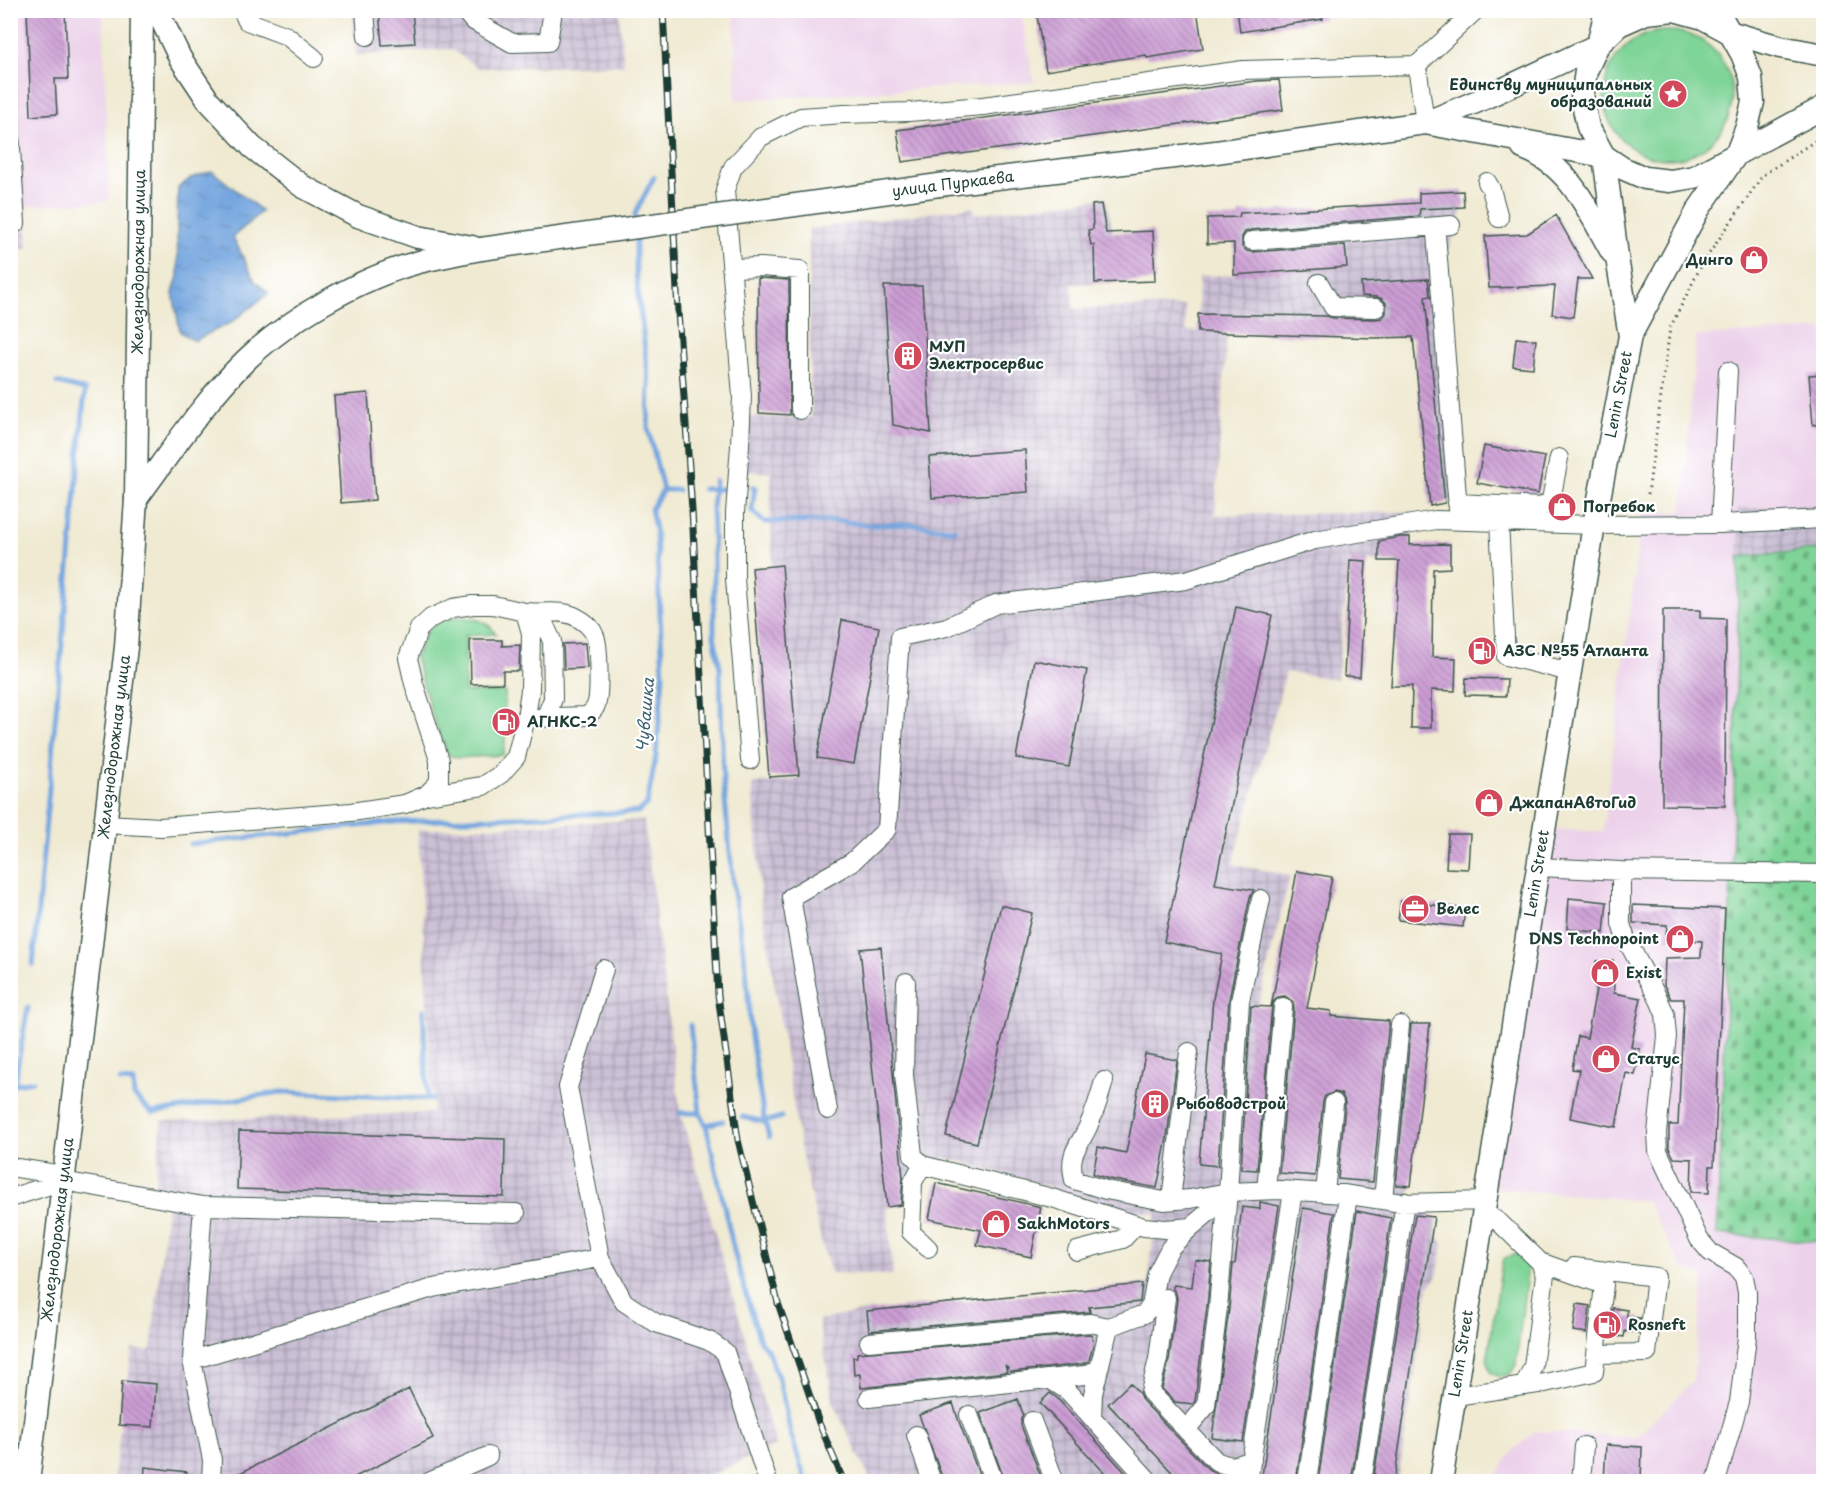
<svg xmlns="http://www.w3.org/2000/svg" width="1834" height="1492" font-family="'Playpen Sans',sans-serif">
  <defs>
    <pattern id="industrial-grid" width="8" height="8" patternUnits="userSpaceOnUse" patternTransform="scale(1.5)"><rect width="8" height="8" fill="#cbbfd5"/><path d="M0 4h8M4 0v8" fill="none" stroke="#a49cae"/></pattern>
    <pattern id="cemetery-stones" width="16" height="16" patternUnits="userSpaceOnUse" patternTransform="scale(1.5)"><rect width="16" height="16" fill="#7fd498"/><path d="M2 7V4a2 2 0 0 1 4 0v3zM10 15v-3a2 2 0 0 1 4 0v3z" fill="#67ad7d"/></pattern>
    <pattern id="water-ripples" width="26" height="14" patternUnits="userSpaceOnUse" patternTransform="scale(1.5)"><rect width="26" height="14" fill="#74a6df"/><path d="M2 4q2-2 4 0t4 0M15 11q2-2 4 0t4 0" fill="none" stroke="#5f88b6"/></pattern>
    <pattern id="building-back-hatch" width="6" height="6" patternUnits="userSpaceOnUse" patternTransform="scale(1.5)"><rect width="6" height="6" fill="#cc9dd4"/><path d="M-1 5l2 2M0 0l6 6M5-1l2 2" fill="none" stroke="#a581ad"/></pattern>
  </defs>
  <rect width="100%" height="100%" fill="#fff"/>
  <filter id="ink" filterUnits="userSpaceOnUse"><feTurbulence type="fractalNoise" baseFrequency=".0167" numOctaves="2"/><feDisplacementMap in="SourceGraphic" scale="12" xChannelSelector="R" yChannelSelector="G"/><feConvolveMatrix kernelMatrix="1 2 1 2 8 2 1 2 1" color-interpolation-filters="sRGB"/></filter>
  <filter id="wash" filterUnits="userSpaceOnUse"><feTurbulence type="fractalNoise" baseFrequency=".008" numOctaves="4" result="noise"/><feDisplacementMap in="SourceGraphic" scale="24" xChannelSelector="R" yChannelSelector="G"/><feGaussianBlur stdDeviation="1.35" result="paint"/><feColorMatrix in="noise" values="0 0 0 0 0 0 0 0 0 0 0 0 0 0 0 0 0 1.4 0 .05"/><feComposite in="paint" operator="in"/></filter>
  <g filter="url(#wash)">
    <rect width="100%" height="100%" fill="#f0ead2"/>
    <!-- built -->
    <path fill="#ecd1ea" d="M12 11H103L109 201 25 206Z
      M734 11H1021L1034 82 736 100Z
      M1823 329V505L1738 509 1739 557 1734 800 1717 1234 1823 1242V1481H1493L1514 1449 1536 1431 1636 1438 1693 1381 1704 1276 1681 1267 1647 1201 1485 1187 1538 828 1603 832 1642 512H1682L1696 336Z"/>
    <!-- industrial -->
    <path fill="url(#industrial-grid)" d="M10 11H12L28 249 11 250Z
      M353 11H619L624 65 478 68 451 49 356 55Z
      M1463 191 1464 207 1444 261 1462 493 1445 503 1430 506 1413 337 1375 338 1227 333 1215 515 1411 512V565L1349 560 1337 679 1286 672 1233 864 1290 876 1258 1006 1283 1007 1430 1024 1410 1196 1433 1217 1438 1219 1436 1234 1443 1244 1437 1278 1428 1287 1398 1481H871L834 1405 818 1320 867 1311 1148 1284 1156 1214 1131 1211 944 1157 905 1205 887 1207 893 1275 831 1273 821 1240 801 1152 761 900 752 784 800 779 781 565 773 566 770 518 771 473 746 471V417L811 418 809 229 973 207 974 214 1106 198 1113 233 1095 261V283L1072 284 1073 309 1185 306 1186 331 1198 332 1199 276 1234 275 1235 243 1240 213 1419 203V193Z
      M1823 505V549L1739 557 1738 509Z
      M644 820 680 1111 776 1446 697 1481 113 1482 132 1349 148 1351 151 1349 167 1207 154 1189 162 1121 433 1113 418 830Z"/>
    <!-- grass -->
    <path fill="#7fd498" stroke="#4f8866" stroke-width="1.5" d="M1604 95a64 64 0 1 1 128 0a64 64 0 1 1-128 0Z
      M455 617C472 618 486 618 496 634L465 636V692H505V743L503 755 458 758 448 755 432 714 415 657C427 632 425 624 455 617Z
      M1516 1254 1521 1256 1528 1265 1516 1365 1510 1374 1500 1377 1490 1372 1487 1361 1502 1262 1505 1258Z"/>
    <!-- cemetery -->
    <path fill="url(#cemetery-stones)" stroke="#4f8866" stroke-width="1.5" d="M1823 549V1242L1717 1234 1734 800 1739 557Z"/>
    <!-- water -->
    <path fill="url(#water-ripples)" stroke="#4a728a" stroke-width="1.5" d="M212 171 262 211 233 237 255 281 269 293 232 322 194 341 180 332 173 293 178 276 177 225 178 188 191 178Z"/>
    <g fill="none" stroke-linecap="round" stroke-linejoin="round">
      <!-- stream -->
      <path stroke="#74a6df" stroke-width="5" d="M635 221V214L654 177
        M715 481 712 507 714 558V635L720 668 723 779 734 893 746 967 751 1037 763 1113 769 1137
        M752 487H755L752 511 764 522 840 521 866 525 908 524 955 530
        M703 489H723
        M663 490H678
        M190 844 394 822 638 812 647 804 656 756 663 676 656 534 651 509 663 490 648 428 649 384 636 274V234
        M33 965 85 390 57 383
        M423 1010 428 1099
        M690 1025 700 1113
        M120 1081 133 1082 134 1096 152 1113 281 1092 432 1099
        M10 1085 33 1081
        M14 1085 28 1007
        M680 1113H700L706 1125 735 1255 747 1298 760 1341 768 1351 779 1380 791 1435 806 1482
        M742 1117 765 1122 781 1117
        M706 1125 723 1121"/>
    </g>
    <g id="blocks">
      <!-- building -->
      <path fill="url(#building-back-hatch)" d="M27 10H65L68 79H55L57 114 31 116Z
        M379 10H412L415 43 382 45Z
        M1036 10H1197L1203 49 1147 58 1146 55 1046 71Z
        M1237 10H1322L1323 19 1240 32Z
        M1279 80 1283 110 902 162 897 130 1257 81Z
        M1463 191 1464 207 1420 209 1419 216 1251 230 1245 232 1242 237V247L1247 251 1252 252 1345 245 1347 267 1234 275V243L1207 244V218L1239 217 1240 213 1419 203V193Z
        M1101 204 1106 233 1153 231 1155 281 1095 283 1094 245H1091L1088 230 1093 229 1092 205Z
        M1556 215 1592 279H1578L1573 317 1552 314 1555 286 1489 288 1485 236 1527 234Z
        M758 278 789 280 790 415 759 413Z
        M1428 279 1430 296 1425 297 1445 503 1430 506 1413 337 1375 338 1198 332V314L1327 316 1333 318 1376 319 1382 318 1386 313V303L1382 299 1377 297 1362 296 1361 283Z
        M884 286H922L931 433 893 425Z
        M1516 338 1536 340 1533 368 1513 366Z
        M1824 374V424L1813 425 1809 375Z
        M368 393 375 500 341 503 334 396Z
        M1484 446 1545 457 1538 494 1477 483Z
        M1025 450 1028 492 932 498 929 457Z
        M1400 537H1410V545L1450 544V568L1433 569 1432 657 1456 658 1455 691 1431 690V728H1411L1412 686H1391L1399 561H1379V541Z
        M1350 560 1366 561 1360 677 1344 676Z
        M782 565 799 775 769 777 752 568Z
        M1236 607 1272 615 1215 884 1254 890 1250 897 1229 1000 1218 1166 1199 1164 1213 999 1222 954 1164 942Z
        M1663 610H1700V618L1726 619 1725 806 1662 805Z
        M842 620 879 627 854 764 817 758Z
        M470 640H502V646L520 645 519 671H503V683L471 684Z
        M585 643 587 668 564 669 563 644Z
        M1034 660 1087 670 1069 767 1016 758Z
        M1466 678 1507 679 1506 696 1465 695Z
        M1448 834H1470L1468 869 1446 868Z
        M1297 871 1332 877 1307 1008 1331 1011V1016L1389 1021 1373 1182 1338 1179 1345 1104 1344 1099 1341 1094 1335 1092 1325 1096 1323 1102 1315 1176 1279 1173 1294 1008 1293 1002 1285 996 1278 997 1274 1001 1272 1006 1257 1170 1241 1169 1251 1006 1271 1007Z
        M1569 898 1607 902 1604 933 1567 929Z
        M1401 901 1465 909 1463 927 1398 920Z
        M1001 905 1032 913 977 1143 946 1136Z
        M1633 905 1725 909 1714 1166H1710L1709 1193 1691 1192 1692 1159 1674 1158 1669 1148V1125H1678L1684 999H1671L1664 985 1665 958 1701 957 1702 941 1666 938 1667 925 1633 923Z
        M881 947 903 1178 901 1205 887 1207 860 949Z
        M1613 960 1614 993 1641 998 1631 1047 1640 1049 1635 1075 1626 1073 1616 1127 1570 1118 1579 1070 1572 1069 1578 1036 1587 1038 1596 989V961Z
        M1411 1024H1430L1411 1186 1396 1185Z
        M1145 1054 1177 1060 1167 1138 1157 1188 1109 1179 1093 1174 1098 1147 1126 1153Z
        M239 1131 505 1139 504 1197 237 1189Z
        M936 1183 1041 1207 1031 1257 977 1245 981 1230 929 1219Z
        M1260 1202 1279 1206 1243 1442 1212 1438 1229 1309 1233 1264H1235L1242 1207 1260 1209Z
        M1303 1208 1334 1213 1296 1482H1261Z
        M1357 1211 1391 1218 1351 1482H1318Z
        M1415 1215 1434 1217 1394 1482H1373Z
        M1195 1260 1211 1262 1207 1307 1195 1401 1193 1404 1175 1402 1162 1389 1169 1360 1177 1299 1176 1293 1173 1289V1285L1192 1287Z
        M1142 1284 1140 1302 1089 1307 1090 1312 869 1331 867 1311Z
        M1577 1304 1590 1306 1587 1333 1573 1331Z
        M1613 1308 1627 1310V1317L1640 1318 1638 1333 1625 1331 1624 1337 1610 1335Z
        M1089 1334 1092 1335 1093 1346 1089 1361 1082 1364 1011 1372 1005 1365 1007 1372 861 1388 860 1374 854 1375 853 1357H857V1353Z
        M122 1381 156 1384 153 1427 119 1425Z
        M1130 1383 1139 1393 1142 1400 1208 1469 1217 1474 1225 1482H1181L1108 1404Z
        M409 1389 433 1438 345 1482H222Z
        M1050 1393 1057 1398 1134 1482H1113L1040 1403Z
        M1018 1399 1023 1414 1021 1419V1425L1043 1482H1005L980 1413Z
        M953 1403 958 1419 982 1482H944L919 1415Z
        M1606 1445 1642 1447 1641 1482H1604Z
        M145 1467 187 1472V1482H144Z"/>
    </g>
  </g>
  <g filter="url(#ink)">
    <use href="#blocks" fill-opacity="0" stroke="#3e574c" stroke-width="1.5"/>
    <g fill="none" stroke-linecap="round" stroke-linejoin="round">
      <!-- minor casing -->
      <g stroke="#3e574c" stroke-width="20">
        <path id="minor" d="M242 10 247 21 287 36 314 58
          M365 10 367 36
          M464 10 472 20 512 43 548 42 553 10
          M1425 123 1417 65 1476 10
          M10 134 16 223 10 226
          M1487 182 1491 189 1499 218
          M1436 234 1459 521
          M1252 241 1451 225
          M732 268 761 267 800 270V410
          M1319 283 1333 307 1376 308
          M1457 503 1542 507 1551 500 1559 458
          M1499 522 1506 656 1570 672
          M1720 524 1728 371
          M525 612C541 614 562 609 576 617 584 621 592 628 595 636 599 644 600 697 596 705 595 710 590 713 587 716L526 718
          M540 614 552 641 553 699 545 718
          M750 760 735 579V513L740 445 742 396 725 190 733 167 761 137 801 117 844 114 909 112 983 106 1243 70 1417 65
          M105 824 161 827 351 812 405 804 426 795 483 786 501 774 516 757 526 718 530 690 531 633 525 612 493 605H473L453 608 431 618 419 629 408 658 414 684 439 760V782L426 795
          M1538 867 1621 871 1824 874
          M1621 871V924L1626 939 1659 1000 1665 1014 1667 1036 1657 1133 1658 1151 1699 1239 1710 1252 1736 1267 1744 1277 1747 1292V1337L1739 1402 1716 1482
          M906 982 904 1075 913 1155 922 1165 1052 1198 1144 1227 1165 1229 1191 1227 1210 1211 1228 1192
          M1104 1081C1100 1095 1096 1109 1090 1122 1081 1146 1067 1150 1074 1180L1106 1190 1164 1201 1190 1199 1228 1192 1281 1190 1343 1194 1402 1203 1486 1201
          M828 1110 791 897 852 862 887 829 900 637 947 627 996 604 1186 580 1315 540 1436 520 1594 525 1720 524 1824 519
          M922 1165 913 1182 911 1232 928 1248
          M10 1167 63 1175
          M1266 1190 1283 1007
          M1325 1193 1334 1103
          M10 1198 63 1181 203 1206 192 1360 212 1460 211 1482
          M1171 1200 1189 1052
          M1383 1200 1400 1025
          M203 1206 516 1213
          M1077 1251 1123 1239 1136 1225
          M600 1258 624 1302 656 1323 709 1341 725 1352 768 1482
          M1574 1267 1656 1277 1647 1353 1596 1354
          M1166 1298 1158 1359 1150 1392 1216 1461C1231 1468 1236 1466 1252 1460
          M869 1342 1090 1323 1109 1327 1144 1314 1151 1306 1157 1273 1170 1248 1191 1227
          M192 1360 433 1288 600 1258 568 1087 604 969
          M1049 1379 1068 1391 1150 1482
          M1524 1386 1533 1366 1545 1275 1540 1262
          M1455 1396 1545 1383 1594 1372 1604 1285 1540 1262 1500 1223 1484 1212
          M869 1398 1085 1375 1099 1369 1109 1327
          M969 1415 994 1482
          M1092 1417 1093 1394 1099 1369
          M1032 1421 1055 1482
          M1186 1430 1206 1406 1218 1308 1228 1192 1240 1001 1261 899
          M916 1435 932 1482
          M10 1481 16 1482
          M429 1482 488 1456
          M1248 1482 1293 1191
          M1307 1482 1348 1195
          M1362 1482 1405 1202
          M1581 1482 1584 1446"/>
      </g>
      <!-- major casing -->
      <g stroke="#3e574c" stroke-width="25">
        <g id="major">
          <path d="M157 10 180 58 208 100 252 147 302 186 358 216 418 237 472 247"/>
          <path d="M1606 10 1598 45 1586 71 1582 99 1588 127 1604 156 1618 264 1630 336"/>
          <path d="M1425 123 1604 156 1622 168 1645 178 1670 181 1694 177 1824 107"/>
          <path d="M1523 148C1570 165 1589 212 1612 252"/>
          <path d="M939 185 1216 152 1425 123 1478 101 1598 45 1619 25 1646 13 1674 10 1703 18 1729 32 1780 47 1824 55"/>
          <path d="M136 499C171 452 204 401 246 360 290 318 360 278 419 262 439 257 460 253 481 249"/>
          <path id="s1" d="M28 1482 126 647 136 499 142 10"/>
          <path id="s2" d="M1441 1482 1538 867 1594 525 1630 336 1698 210 1736 155 1747 127 1753 102 1751 77 1742 54 1717 10"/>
        </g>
      </g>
      <!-- path -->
      <path stroke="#3e574c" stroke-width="3" stroke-dasharray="1.5 4.5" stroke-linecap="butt" d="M1648 494 1670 328 1702 264 1763 175 1824 135"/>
      <!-- minor -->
      <use href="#minor" stroke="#fff" stroke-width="18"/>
      <!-- major -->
      <use href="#major" stroke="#fff" stroke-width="22"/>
      <!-- rail casing -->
      <g stroke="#1f3d34" stroke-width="7">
        <path id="rail" d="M663 10 678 312 692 510 718 995 738 1140 778 1303 819 1423 844 1482"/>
      </g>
      <!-- rail -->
      <use href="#rail" stroke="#fff" stroke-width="4.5" stroke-dasharray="14" stroke-linecap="butt"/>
      <!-- major-bridge casing -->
      <g stroke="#3e574c" stroke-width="25" stroke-linecap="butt">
        <path id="major-bridge" d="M481 249 939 185"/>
      </g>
      <!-- major-bridge -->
      <use href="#major-bridge" stroke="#fff" stroke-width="22"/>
    </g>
  </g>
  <!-- icons -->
  <defs>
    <g id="sight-disc" transform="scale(1.5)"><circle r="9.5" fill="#d1495b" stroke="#fff"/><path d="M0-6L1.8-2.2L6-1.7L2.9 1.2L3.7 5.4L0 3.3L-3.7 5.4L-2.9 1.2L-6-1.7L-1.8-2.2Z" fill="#fff"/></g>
    <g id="shop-disc" transform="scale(1.5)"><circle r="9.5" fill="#d1495b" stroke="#fff"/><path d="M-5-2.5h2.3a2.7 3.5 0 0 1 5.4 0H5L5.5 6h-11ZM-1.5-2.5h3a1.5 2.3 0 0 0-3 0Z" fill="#fff"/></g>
    <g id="building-disc" transform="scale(1.5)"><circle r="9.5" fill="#d1495b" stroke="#fff"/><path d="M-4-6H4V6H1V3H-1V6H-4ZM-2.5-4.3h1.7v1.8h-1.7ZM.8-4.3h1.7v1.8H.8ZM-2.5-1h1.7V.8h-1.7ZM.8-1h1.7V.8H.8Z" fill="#fff"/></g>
    <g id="fuel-disc" transform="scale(1.5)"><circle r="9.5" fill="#d1495b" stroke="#fff"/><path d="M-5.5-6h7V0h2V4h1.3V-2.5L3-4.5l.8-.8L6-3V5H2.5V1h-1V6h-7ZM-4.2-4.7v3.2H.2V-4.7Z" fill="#fff"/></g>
    <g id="office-disc" transform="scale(1.5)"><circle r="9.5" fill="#d1495b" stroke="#fff"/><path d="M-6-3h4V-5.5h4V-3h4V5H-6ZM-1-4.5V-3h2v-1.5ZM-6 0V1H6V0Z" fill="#fff"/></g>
  </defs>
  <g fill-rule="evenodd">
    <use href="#sight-disc" x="1673" y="94"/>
    <use href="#shop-disc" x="1754" y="260"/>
    <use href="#building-disc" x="908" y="356"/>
    <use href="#shop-disc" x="1562" y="507"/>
    <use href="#fuel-disc" x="1482" y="651"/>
    <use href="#fuel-disc" x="506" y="722"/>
    <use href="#shop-disc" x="1489" y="803"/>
    <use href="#office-disc" x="1415" y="909"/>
    <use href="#shop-disc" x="1680" y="939"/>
    <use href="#shop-disc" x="1605" y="973"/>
    <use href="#shop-disc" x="1606" y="1059"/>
    <use href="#building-disc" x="1155" y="1104"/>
    <use href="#shop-disc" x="996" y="1224"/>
    <use href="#fuel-disc" x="1607" y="1325"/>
  </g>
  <g text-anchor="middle" stroke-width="4.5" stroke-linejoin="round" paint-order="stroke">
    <!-- poi labels -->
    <g font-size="15" font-weight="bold" fill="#1f3d34" stroke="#fff" text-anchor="start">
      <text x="1652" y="90" text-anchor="end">Единству муниципальных<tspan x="1652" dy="17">образований</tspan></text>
      <text x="1733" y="265" text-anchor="end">Динго</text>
      <text x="929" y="352">МУП<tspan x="929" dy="17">Электросервис</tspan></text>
      <text x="1583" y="512">Погребок</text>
      <text x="1503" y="656">АЗС №55 Атланта</text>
      <text x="527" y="727">АГНКС-2</text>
      <text x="1510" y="808">ДжапанАвтоГид</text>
      <text x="1436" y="914">Велес</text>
      <text x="1659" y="944" text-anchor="end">DNS Technopoint</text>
      <text x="1626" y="978">Exist</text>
      <text x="1627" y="1064">Статус</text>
      <text x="1176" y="1109">Рыбоводстрой</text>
      <text x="1017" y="1229">SakhMotors</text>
      <text x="1628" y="1330">Rosneft</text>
    </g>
    <!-- street labels -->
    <g font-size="15" fill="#1f3d34" stroke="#fff">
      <text transform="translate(953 184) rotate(-7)" y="5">улица Пуркаева</text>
      <text dy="5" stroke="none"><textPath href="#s1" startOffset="1226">Железнодорожная улица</textPath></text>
      <text dy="5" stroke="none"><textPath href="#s2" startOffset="1102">Lenin Street</textPath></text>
      <text dy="5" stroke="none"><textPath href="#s1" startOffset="740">Железнодорожная улица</textPath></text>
      <text dy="5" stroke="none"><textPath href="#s2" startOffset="616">Lenin Street</textPath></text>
      <text dy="5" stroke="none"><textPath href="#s1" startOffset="254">Железнодорожная улица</textPath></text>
      <text dy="5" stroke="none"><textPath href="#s2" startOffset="130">Lenin Street</textPath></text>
    </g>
    <!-- water labels -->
    <g font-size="16" font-style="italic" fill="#3d6270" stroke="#fff">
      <text transform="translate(645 715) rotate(-85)" y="6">Чувашка</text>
    </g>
  </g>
  <!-- margin -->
  <rect width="1834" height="1492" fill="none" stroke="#fff" stroke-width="36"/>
</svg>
